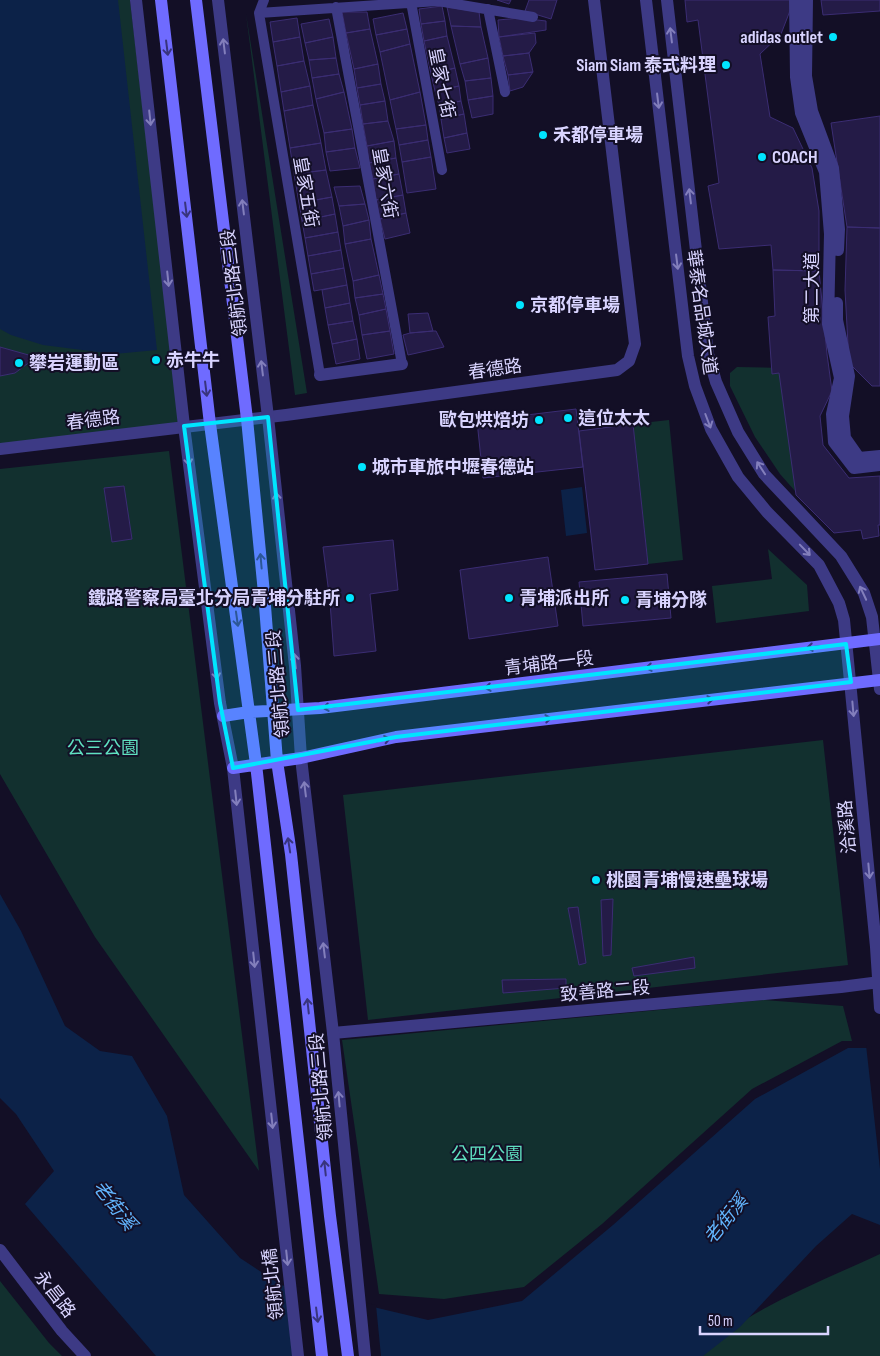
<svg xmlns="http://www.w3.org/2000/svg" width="880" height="1356" font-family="'Sofia Sans Condensed','Noto Sans TC',sans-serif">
  <rect width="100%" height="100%" fill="#130f26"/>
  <!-- green -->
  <path fill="#12302f" d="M0 0H130L175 384 178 424 0 445Z
    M246 14 307 393 295 395Z
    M737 367 783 368 795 491 780 474 755 437 730 386V373Z
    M669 420 683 560 648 564 633 424Z
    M169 451 259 1171 95 937 0 774V469Z
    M768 549 807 585 809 611 716 623 712 586 772 579Z
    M823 740 848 965 368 1020 343 795Z
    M764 1000 843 1006 852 1041H842L752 1089 602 1224 524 1287 444 1299 379 1294 342 1040Z
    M880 1254V1356H697C745 1310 820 1282 880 1254Z
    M0 1281 49 1343 62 1356H0Z"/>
  <!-- water -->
  <path fill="#0c2248" d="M0 0H118L157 350 114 354 43 345 11 335 0 329Z
    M582 487 587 533 566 536 561 490Z
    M0 894 21 931 65 1026 100 1051 132 1056 167 1116 184 1195 240 1258 281 1285 428 1320 522 1301 613 1225 755 1099 848 1048H880V1225L852 1214 816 1246 740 1327 703 1356H156L25 1204 54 1171 16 1114 0 1098Z"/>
  <!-- pier -->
  <path fill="#130f26" d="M866 1045H880V1170V1169Z
    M284 1283 376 1305 381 1356H293Z"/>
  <!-- building -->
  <path fill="#241b47" stroke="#3b2d73" d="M497 0H511L509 4Z
    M529 0H557L551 19 525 11Z
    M685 0H792L793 3 781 34 760 54 770 117 793 128 812 168 819 211V271L773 270 771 245 719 249 708 186 719 183 698 20 687 22Z
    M821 0H880V11L823 15Z
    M442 6 445 21 421 24 419 9Z
    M447 7 479 12 481 27 451 26Z
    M342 12H367L370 29 346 33Z
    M403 13 407 29 376 35 373 19Z
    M297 18 300 37 273 42 270 22Z
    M520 18 546 21V30L499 37 498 20Z
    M329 19 333 37 305 43 301 24Z
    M445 21 447 36 424 41 421 24Z
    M451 26 481 27 488 58 460 64Z
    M370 29 378 64 354 69 346 33Z
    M407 29 410 44 380 52 376 35Z
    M535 33 536 43 529 53 503 56 499 37Z
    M447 36 455 68 431 74 424 41Z
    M300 37 304 61 277 66 273 42Z
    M333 37 336 58 309 60 305 43Z
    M410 44 420 92 390 100 380 52Z
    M529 53 533 72 508 75 503 56Z
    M336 58 339 74 312 78 309 60Z
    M488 58 491 78 465 81 460 64Z
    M304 61 310 86 281 92 277 66Z
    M378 64 381 84 357 88 354 69Z
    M455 68 459 86 435 91 431 74Z
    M533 72 523 87 510 91 508 75Z
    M339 74 344 92 316 99 312 78Z
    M491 78 493 96 468 100 465 81Z
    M381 84 385 101 360 105 357 88Z
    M310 86 313 105 284 111 281 92Z
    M459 86 461 101 439 105 435 91Z
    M344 92 352 129 324 133 316 99Z
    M420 92 426 125 396 129 390 100Z
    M493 96V114L472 118 468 100Z
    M385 101 388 121 363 124 360 105Z
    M461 101 464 114 441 119 439 105Z
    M313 105 321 143 290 148 284 111Z
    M464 114 467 133 444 138 441 119Z
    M880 116V228L847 227 831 123Z
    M388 121 394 141 367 146 363 124Z
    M426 125 428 140 399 145 396 129Z
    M352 129 355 148 326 152 324 133Z
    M467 133 470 149 447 153 444 138Z
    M428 140 431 157 402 162 399 145Z
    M394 141 396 158 369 163 367 146Z
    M321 143 326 170 294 174 290 148Z
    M355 148 360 168 330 171 326 152Z
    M431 157 436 189 407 193 402 162Z
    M396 158 399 174 373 179 369 163Z
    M326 170 332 197 299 203 294 174Z
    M399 174 403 195 376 200 373 179Z
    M360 186 365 204 339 206 334 187Z
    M403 195 406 213 380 219 376 200Z
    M332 197 335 214 302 221 299 203Z
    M365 204 369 220 343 226 339 206Z
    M406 213 410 233 385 239 380 219Z
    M335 214 338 232 305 238 302 221Z
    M369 220 371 239 345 244 343 226Z
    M847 227 880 228V386H872L849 363 845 290Z
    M338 232 341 250 308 256 305 238Z
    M371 239 379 275 353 281 345 244Z
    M341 250 344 268 311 274 308 256Z
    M344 268 347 285 314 291 311 274Z
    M773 270 819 271 827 354 832 391 820 416 823 445 849 478 880 476V525H878L879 536 863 539 861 530 834 533 796 495 779 373 772 374 768 317 775 316Z
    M379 275 383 294 355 298 353 281Z
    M347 285 350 303 325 308 322 290Z
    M383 294 386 309 359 315 355 298Z
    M350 303 353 321 328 325 325 308Z
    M386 309 390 331 362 335 359 315Z
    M428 313 433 331 410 333 408 314Z
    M353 321 357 339 332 344 328 325Z
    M390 331 394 354 367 359 362 335Z
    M433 331H436L444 347 408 355 403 335 410 333Z
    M357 339 360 359 336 364 332 344Z
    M0 347 50 361 27 364 15 373 0 376Z
    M576 409 583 467 483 478 477 421Z
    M633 424 648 564 595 570 579 431Z
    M124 486 132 539 112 542 104 488Z
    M393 540 398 590 370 594 376 651 334 656 330 602 323 547Z
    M548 557 558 626 469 639 460 570Z
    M667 574 671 618 583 626 579 582Z
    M613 899 611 955 603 956 601 900Z
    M578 907 586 963 579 965 568 908Z
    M694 957 695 968 634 976 632 968Z
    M566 979V988L503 993 502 980Z"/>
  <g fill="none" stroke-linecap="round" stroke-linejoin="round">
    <!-- service -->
    <path stroke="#3d3a85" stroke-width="10" d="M411 2 442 170
      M336 7 402 364
      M488 9 505 92
      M259 13 320 375
      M259 13 438 1 533 17
      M259 13 264 0"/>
    <!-- pedestrian -->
    <path stroke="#3d3a85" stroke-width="12" d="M795 0 796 77 801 113 825 172 830 234 828 324 840 378 832 414 834 442 854 468 880 465
      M807 0 806 76 812 111 833 168 839 229 838 250
      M837 303V320L849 376 843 416 845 438 859 458 880 456"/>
    <!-- minor -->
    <path stroke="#3d3a85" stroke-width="12" d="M646 0 688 356 695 386 711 429 738 477 767 512 819 565 839 603 844 620 876 947 880 1008
      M667 0 708 354 716 382 738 432 764 474 841 556 864 593 872 617 880 689
      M320 375 402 364
      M0 449 286 415 617 370 629 361 635 344 594 0
      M333 1033 841 987 880 982
      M0 1250 62 1331 85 1356"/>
    <!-- tertiary -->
    <path stroke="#3d3a85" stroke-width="12" d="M136 0 184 426 220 703 233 768 298 1356
      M218 0 268 417 295 666 301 758 333 1033 365 1356"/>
    <!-- secondary -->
    <path stroke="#6f6bff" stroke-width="12" d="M161 0 210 424 256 764 322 1356
      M196 0 247 419 264 593 277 761 291 854 330 1216 348 1356
      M223 716 249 712 320 708 880 639
      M233 768 301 758 396 737 880 680"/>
  </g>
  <!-- one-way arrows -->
  <defs><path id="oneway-shaft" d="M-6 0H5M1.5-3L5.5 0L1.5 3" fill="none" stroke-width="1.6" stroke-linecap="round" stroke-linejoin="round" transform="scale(1.25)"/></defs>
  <g stroke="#837fbc">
    <use href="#oneway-shaft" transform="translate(671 35) rotate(-97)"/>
    <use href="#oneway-shaft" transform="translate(224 46) rotate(-97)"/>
    <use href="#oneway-shaft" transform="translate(658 101) rotate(83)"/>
    <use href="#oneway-shaft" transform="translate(150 118) rotate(84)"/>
    <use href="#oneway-shaft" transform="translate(690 196) rotate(-97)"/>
    <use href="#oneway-shaft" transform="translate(243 207) rotate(-97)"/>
    <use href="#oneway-shaft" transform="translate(677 262) rotate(83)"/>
    <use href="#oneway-shaft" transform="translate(168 279) rotate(84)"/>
    <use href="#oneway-shaft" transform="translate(262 368) rotate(-97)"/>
    <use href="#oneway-shaft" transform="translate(708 421) rotate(69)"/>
    <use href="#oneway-shaft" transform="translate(188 458) rotate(83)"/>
    <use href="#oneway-shaft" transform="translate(761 468) rotate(-123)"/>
    <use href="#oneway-shaft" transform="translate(277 500) rotate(-96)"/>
    <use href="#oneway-shaft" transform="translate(805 550) rotate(46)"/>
    <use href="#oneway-shaft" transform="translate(863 593) rotate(-115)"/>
    <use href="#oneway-shaft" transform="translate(295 661) rotate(-96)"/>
    <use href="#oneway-shaft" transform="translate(216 672) rotate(82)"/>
    <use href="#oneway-shaft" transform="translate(853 709) rotate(85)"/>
    <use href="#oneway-shaft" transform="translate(305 789) rotate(-97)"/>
    <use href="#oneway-shaft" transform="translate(236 798) rotate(84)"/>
    <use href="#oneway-shaft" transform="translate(869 871) rotate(85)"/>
    <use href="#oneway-shaft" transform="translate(324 950) rotate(-97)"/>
    <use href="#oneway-shaft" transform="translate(254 960) rotate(84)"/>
    <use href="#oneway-shaft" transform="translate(339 1099) rotate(-95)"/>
    <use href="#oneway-shaft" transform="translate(272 1121) rotate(84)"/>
    <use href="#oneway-shaft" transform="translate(287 1258) rotate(84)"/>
  </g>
  <g stroke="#38347d">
    <use href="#oneway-shaft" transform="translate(167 48) rotate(83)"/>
    <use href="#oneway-shaft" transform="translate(186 210) rotate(83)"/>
    <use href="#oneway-shaft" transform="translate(206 389) rotate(83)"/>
    <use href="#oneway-shaft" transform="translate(261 561) rotate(-95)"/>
    <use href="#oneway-shaft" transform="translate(237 619) rotate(82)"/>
    <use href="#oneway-shaft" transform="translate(814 647) rotate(173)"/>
    <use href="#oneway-shaft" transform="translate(653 667) rotate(173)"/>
    <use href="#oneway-shaft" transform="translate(492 687) rotate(173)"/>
    <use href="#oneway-shaft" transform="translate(706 700) rotate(-7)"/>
    <use href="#oneway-shaft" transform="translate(330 707) rotate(173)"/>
    <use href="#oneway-shaft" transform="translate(544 719) rotate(-7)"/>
    <use href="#oneway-shaft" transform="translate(383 740) rotate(-12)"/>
    <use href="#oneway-shaft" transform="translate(289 845) rotate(-99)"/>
    <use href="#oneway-shaft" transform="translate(308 1006) rotate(-96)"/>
    <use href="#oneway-shaft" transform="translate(325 1168) rotate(-96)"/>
    <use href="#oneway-shaft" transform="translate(317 1315) rotate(83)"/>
  </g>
  <!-- marked area -->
  <path fill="#00e5ff" fill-opacity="0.2" stroke="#00e5ff" stroke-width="4" stroke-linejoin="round" d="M268 417 298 710 846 644 851 682 396 737 233 768 220 703 184 426Z"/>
  <!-- markers -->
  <g fill="#00e5ff" stroke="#130f26" stroke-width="2">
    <circle cx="833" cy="37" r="5"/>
    <circle cx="726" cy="65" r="5"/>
    <circle cx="543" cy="135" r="5"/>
    <circle cx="762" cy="157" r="5"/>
    <circle cx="520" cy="305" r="5"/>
    <circle cx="156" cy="360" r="5"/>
    <circle cx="19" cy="363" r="5"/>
    <circle cx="568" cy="418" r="5"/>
    <circle cx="539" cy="420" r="5"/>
    <circle cx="362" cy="467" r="5"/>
    <circle cx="350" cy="598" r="5"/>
    <circle cx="509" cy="598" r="5"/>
    <circle cx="625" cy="600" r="5"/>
    <circle cx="596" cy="880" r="5"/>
  </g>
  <g text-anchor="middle" stroke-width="4" stroke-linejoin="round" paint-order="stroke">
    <!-- poi labels -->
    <g font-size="18" font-weight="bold" fill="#d9d4ff" stroke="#130f26" text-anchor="start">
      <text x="823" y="43" text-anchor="end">adidas outlet</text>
      <text x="716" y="71" text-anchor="end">Siam Siam 泰式料理</text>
      <text x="553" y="141">禾都停車場</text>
      <text x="772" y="163">COACH</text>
      <text x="530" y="311">京都停車場</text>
      <text x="166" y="366">赤牛牛</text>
      <text x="29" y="369">攀岩運動區</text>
      <text x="578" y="424">這位太太</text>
      <text x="529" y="426" text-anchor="end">歐包烘焙坊</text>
      <text x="372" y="473">城市車旅中壢春德站</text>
      <text x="340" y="604" text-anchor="end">鐵路警察局臺北分局青埔分駐所</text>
      <text x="519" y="604">青埔派出所</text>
      <text x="635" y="606">青埔分隊</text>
      <text x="606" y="886">桃園青埔慢速壘球場</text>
    </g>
    <!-- street labels -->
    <g font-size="18" fill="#d9d4ff" stroke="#130f26">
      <text transform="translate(442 83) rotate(79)" y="6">皇家七街</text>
      <text transform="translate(385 183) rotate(80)" y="6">皇家六街</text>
      <text transform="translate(306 192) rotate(80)" y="6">皇家五街</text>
      <text transform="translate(234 283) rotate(-97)" y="6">領航北路三段</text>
      <text transform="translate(812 288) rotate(-90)" y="6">第二大道</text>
      <text transform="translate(702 312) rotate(82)" y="6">華泰名品城大道</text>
      <text transform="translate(495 369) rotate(-8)" y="6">春德路</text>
      <text transform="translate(93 420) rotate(-7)" y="6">春德路</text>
      <text transform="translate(549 663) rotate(-7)" y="6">青埔路一段</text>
      <text transform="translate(278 684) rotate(-95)" y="6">領航北路三段</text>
      <text transform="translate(847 827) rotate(-95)" y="6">洽溪路</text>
      <text transform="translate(605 991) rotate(-5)" y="6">致善路二段</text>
      <text transform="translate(321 1087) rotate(-95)" y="6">領航北路三段</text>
      <text transform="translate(273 1284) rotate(-96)" y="6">領航北橋</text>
      <text transform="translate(55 1294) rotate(52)" y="6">永昌路</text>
    </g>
    <!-- park labels -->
    <g font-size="18" fill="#5fe0c0" stroke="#130f26">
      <text x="103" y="754">公三公園</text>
      <text x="487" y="1160">公四公園</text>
    </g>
    <!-- water labels -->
    <g font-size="19" font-style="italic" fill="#62b6ff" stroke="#130f26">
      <text transform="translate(115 1205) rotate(52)" y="7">老街溪</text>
      <text transform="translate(725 1219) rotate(-51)" y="7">老街溪</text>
    </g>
  </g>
  <!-- scale -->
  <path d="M700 1326v8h128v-8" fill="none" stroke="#d9d4ff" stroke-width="2.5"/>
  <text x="708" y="1326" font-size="15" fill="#d9d4ff" stroke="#130f26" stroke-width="4" paint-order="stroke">50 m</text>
</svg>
